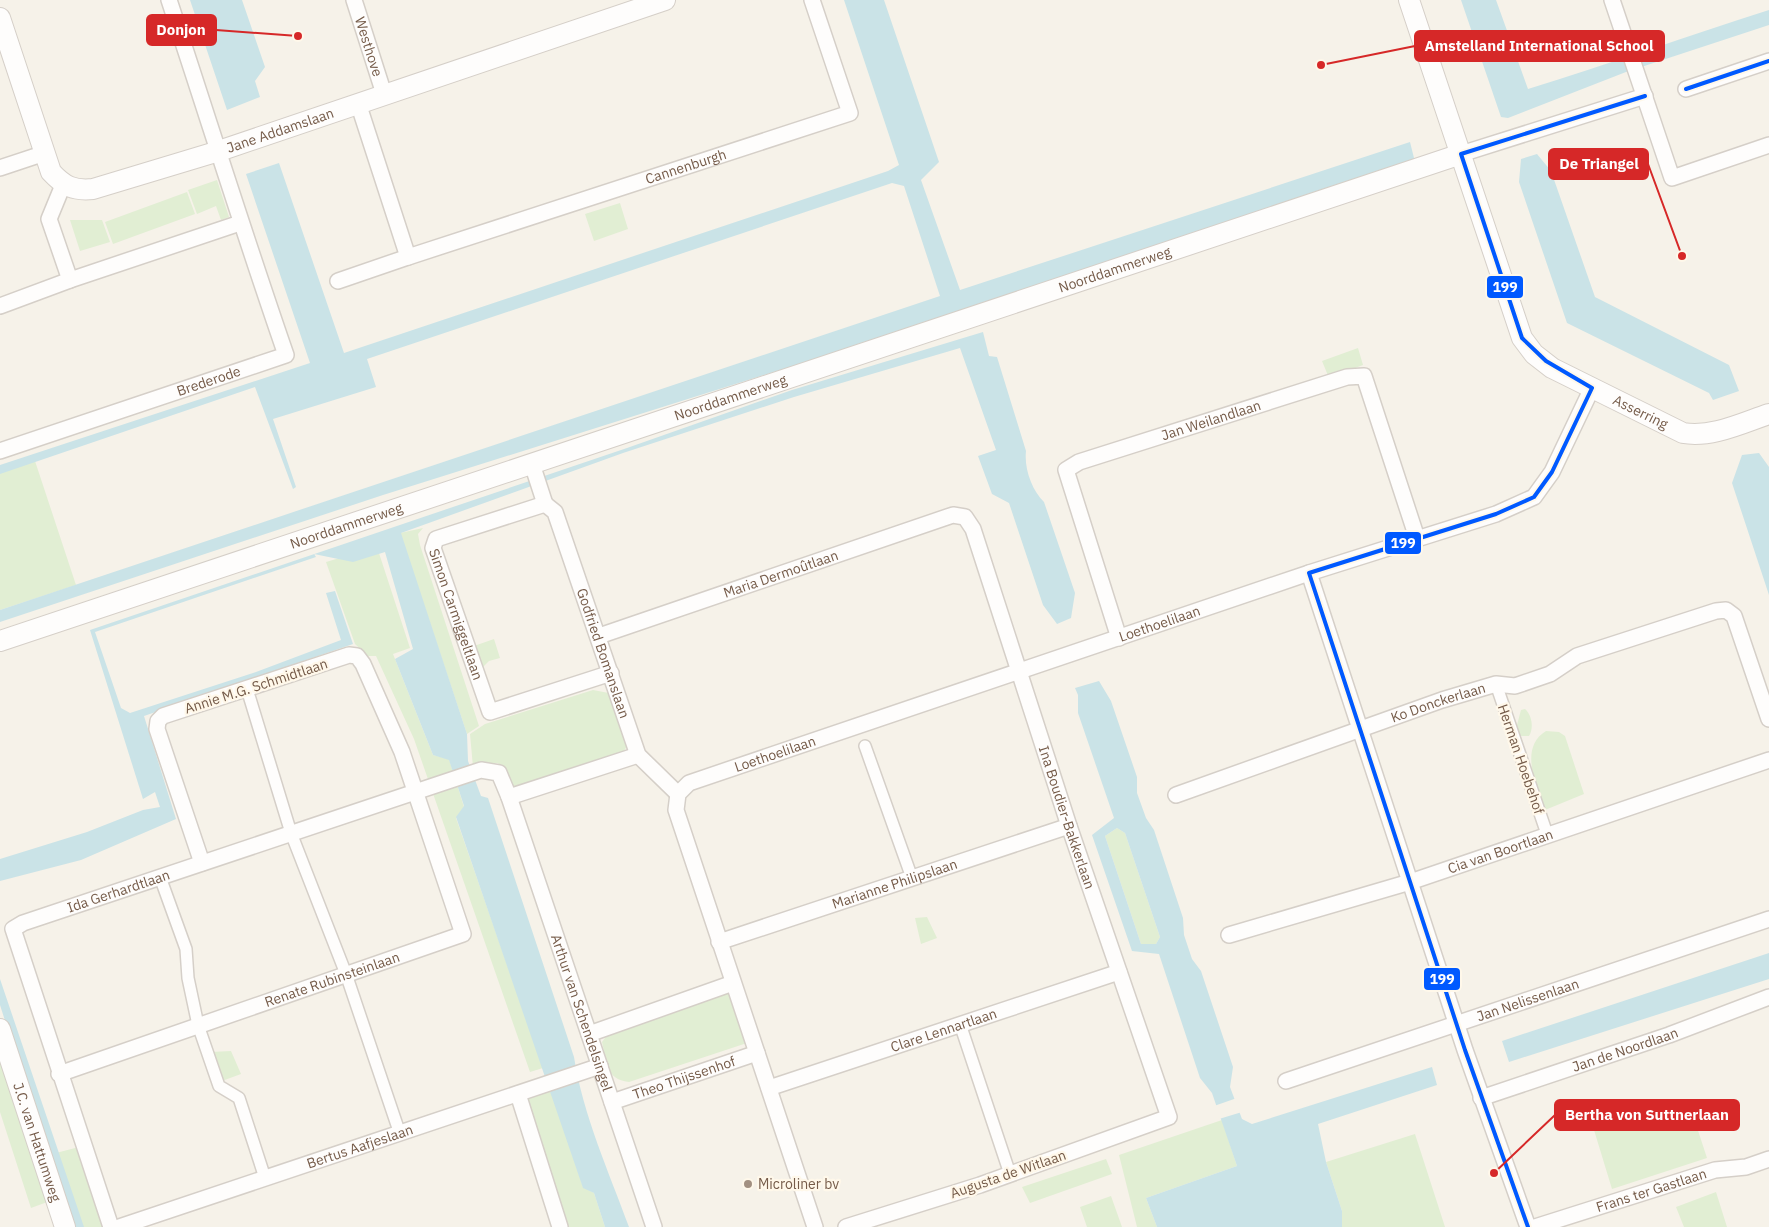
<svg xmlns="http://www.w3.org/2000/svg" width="1769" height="1227" font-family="'IBM Plex Sans',sans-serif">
  <rect width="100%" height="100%" fill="#f6f2e9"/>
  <!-- green -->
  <path fill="#e1eed3" d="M217 180 229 217 221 220 216 206 197 214 188 190Z
    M187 192 195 214 113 244 105 222Z
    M620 203 628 229 594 241 585 214Z
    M70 220H102L110 242 80 251Z
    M1358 348 1363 365 1329 378 1322 361Z
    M34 458 76 585 0 610V469Z
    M423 528 418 534 420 545 479 726 467 734 400 533Z
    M377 547 410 648 393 654 433 755 449 759 464 807 456 818 543 1068 530 1072 414 739 376 656H368L355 644 326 562Z
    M494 639 500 658 489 661 481 669 474 646Z
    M593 690 614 694 629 743 622 754 514 789 498 763 473 767 470 734 485 724Z
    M1525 709C1532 715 1534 728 1529 736H1520L1517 725 1521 710Z
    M1546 731 1559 732 1565 736 1584 794 1545 810C1537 787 1518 748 1546 731Z
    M1117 828 1125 833 1160 937 1156 944H1141L1105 836Z
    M927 917 937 938 921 944 915 918Z
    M729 992 747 1043 629 1082C605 1079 607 1062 602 1042L608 1034Z
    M0 1048 50 1201 31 1208 0 1112Z
    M231 1051 241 1074 222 1081 211 1052Z
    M551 1089 583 1187 594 1193 605 1227H567L524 1110 529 1096Z
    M1688 1100 1707 1158 1612 1189 1594 1130Z
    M1222 1120 1237 1166 1146 1198 1157 1227H1137L1119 1155Z
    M1415 1134 1445 1227H1342V1211L1326 1162Z
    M79 1147 107 1227H80L56 1153Z
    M1106 1159 1112 1174 1030 1203 1022 1187Z
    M1716 1192 1727 1227H1684L1676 1207Z
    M1111 1196 1122 1227H1087L1080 1207Z"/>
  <!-- water -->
  <path fill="#cae3e7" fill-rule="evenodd" d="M190 0H242L265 67 255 81 260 97 227 110Z
    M844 0H884L939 162 921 180 960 290 1410 142 1415 162 1034 290 383 495 0 622V610L940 296 904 186 892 183 367 359 376 387 273 419 296 487 293 489 255 387 0 474V465L310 363 246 174 279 163 344 353 888 171 899 165Z
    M1461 0H1496L1528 89C1609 64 1688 36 1769 10V25L1626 72 1508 118 1501 117Z
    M1537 154 1551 171 1595 297 1729 365 1739 391 1713 400 1709 393 1567 323 1519 182 1521 159Z
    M983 332 989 356 997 357 1026 451C1024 469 1032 490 1044 502L1075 593 1071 618 1057 624 1043 605 1009 503 992 494 978 456 996 450 960 348 794 397 623 453 401 533 467 734 468 761 481 796 488 798 574 1057C583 1115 609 1172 629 1227H605L594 1193 583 1188 456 817 464 806 449 760 433 755 395 659 413 649 385 552 353 562 314 554 316 557 95 632 121 708 130 713 253 673 341 640 326 593 335 591 353 644 144 716 176 819 81 860 0 881V859L87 832 143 810 160 807 155 792 143 799 90 630 627 448 792 390Z
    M1759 453 1769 467V595L1732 483 1742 455Z
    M1099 681 1111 701 1137 777V793L1146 818 1154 830 1183 918 1184 935 1192 959 1201 971 1233 1067 1230 1087 1242 1119 1252 1124 1432 1067 1437 1085 1318 1124 1326 1162 1342 1211V1227H1157L1146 1198 1237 1166 1212 1093 1200 1078 1159 954 1132 951 1092 835 1114 818 1078 713V695L1075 688ZM1117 828 1125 833 1160 937 1156 944H1141L1105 836Z
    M1769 953V979L1509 1062 1502 1041Z
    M0 979 84 1227H71L0 1005Z"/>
  <!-- pier -->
  <path fill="#f6f2e9" d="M1237 1098 1242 1112 1219 1119 1214 1106Z"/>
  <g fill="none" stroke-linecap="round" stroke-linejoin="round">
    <!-- pedestrian casing -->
    <g stroke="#d5cfc8" stroke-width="14">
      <path id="pedestrian" d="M1496 684 1547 834
        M247 689 291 833 346 974 400 1134
        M865 746 912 878
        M160 877 186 949 188 978 198 1025 219 1086 239 1098 265 1178
        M960 1024 1010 1174"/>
    </g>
    <!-- minor casing -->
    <g stroke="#d5cfc8" stroke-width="18">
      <g id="minor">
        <path id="s1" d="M354 0 384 94"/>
        <path d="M1612 0 1672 178 1769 145"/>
        <path d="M1686 89 1769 61"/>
        <path id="s2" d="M358 103 408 257 850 113 812 0"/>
        <path d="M1461 154 1645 96"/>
        <path d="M0 168 45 153"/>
        <path d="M63 185 49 219 70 280 240 223"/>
        <path d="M338 281 408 257"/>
        <path d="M0 306 70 280"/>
        <path id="s3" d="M0 451 286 355C245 237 208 118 169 0"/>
        <path d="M532 464 545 504"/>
        <path id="s4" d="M545 504 436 539 433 548 490 712 611 673"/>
        <path id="s5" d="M545 504 555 512 638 755 678 794"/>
        <path id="s6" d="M599 636 953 515 965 517 973 529 1069 826 1169 1117 980 1185 846 1227"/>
        <path id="s7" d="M1119 638 1066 470 1079 462 1347 377 1364 376 1417 538"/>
        <path id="s8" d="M1176 795 1442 700 1496 684 1515 686 1550 674 1577 656 1716 611 1726 610 1734 616 1769 719"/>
        <path d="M509 797 638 755"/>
        <path id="s9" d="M1229 935 1410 882 1769 760"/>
        <path id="s10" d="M719 942 1069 826"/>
        <path d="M589 1034 733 983"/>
        <path id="s11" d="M59 1074 463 934 402 752 363 664 357 656 349 655 163 716 158 721 157 729 202 863"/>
        <path id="s12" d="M1286 1081 1769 919"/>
        <path id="s13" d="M769 1088 1119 972"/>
        <path d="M518 1094 560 1227"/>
        <path id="s14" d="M1481 1098 1669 1035 1769 997"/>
        <path id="s15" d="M612 1102 757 1053"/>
        <path id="s16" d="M111 1227 13 929 23 923 481 770 499 773 509 797 654 1227"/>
        <path id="s17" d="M119 1227 600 1066"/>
        <path id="s18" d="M815 1227 676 810 678 794 689 783 1309 573"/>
        <path d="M1528 1227 1465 1050 1309 573 1496 514 1534 497 1552 472 1592 388"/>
        <path id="s19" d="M1535 1227 1715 1170 1746 1167 1769 1159"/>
      </g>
    </g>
    <!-- tertiary casing -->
    <g stroke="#d5cfc8" stroke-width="22">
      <g id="tertiary">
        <path id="s20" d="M1409 0 1522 338 1534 354 1552 368 1683 433C1712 438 1742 423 1769 414"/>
        <path id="s21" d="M0 18 51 172C64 186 73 191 93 189L219 151 665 0"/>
        <path id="s22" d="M0 641 1461 154"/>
        <path id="s23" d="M0 1029 65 1227"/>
      </g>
    </g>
    <!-- pedestrian -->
    <use href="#pedestrian" stroke="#fefdfc" stroke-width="11"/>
    <!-- minor -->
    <use href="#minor" stroke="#fefdfc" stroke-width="15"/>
    <!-- tertiary -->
    <use href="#tertiary" stroke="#fefdfc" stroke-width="20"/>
    <!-- bus-1 casing -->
    <g stroke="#fff8ea" stroke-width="8">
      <path id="bus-1" d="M1686 89 1769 61
        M1461 154 1522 338 1546 361 1592 388
        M1461 154 1645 96
        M1528 1227 1465 1050 1309 573 1496 514 1534 497 1552 472 1592 388"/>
    </g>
    <!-- bus-1 -->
    <use href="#bus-1" stroke="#0059ff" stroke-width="4"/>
  </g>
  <!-- markers -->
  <circle fill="#a29081" stroke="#fff8ea" stroke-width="2" cx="748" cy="1184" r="5"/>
  <g text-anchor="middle" stroke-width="4.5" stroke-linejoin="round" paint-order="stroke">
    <!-- street labels -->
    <g font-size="14" fill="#755b49" stroke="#fff8ea">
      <text dy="5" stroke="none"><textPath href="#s1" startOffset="49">Westhove</textPath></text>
      <text dy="5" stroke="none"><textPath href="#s21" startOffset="406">Jane Addamslaan</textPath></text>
      <text dy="5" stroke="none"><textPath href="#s2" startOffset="454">Cannenburgh</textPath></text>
      <text dy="5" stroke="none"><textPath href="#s22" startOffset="1175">Noorddammerweg</textPath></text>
      <text dy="5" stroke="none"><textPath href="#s3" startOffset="220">Brederode</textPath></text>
      <text dy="5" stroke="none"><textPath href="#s22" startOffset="770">Noorddammerweg</textPath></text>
      <text dy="5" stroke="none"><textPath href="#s20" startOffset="498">Asserring</textPath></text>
      <text dy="5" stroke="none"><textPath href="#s7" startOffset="330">Jan Weilandlaan</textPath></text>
      <text dy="5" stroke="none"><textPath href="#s22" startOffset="365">Noorddammerweg</textPath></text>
      <text dy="5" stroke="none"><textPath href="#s6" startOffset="192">Maria Dermoûtlaan</textPath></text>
      <text dy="5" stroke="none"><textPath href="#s4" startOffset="194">Simon Carmiggeltlaan</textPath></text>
      <text dy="5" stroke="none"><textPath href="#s18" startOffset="968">Loethoelilaan</textPath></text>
      <text dy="5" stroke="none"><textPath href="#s5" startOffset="162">Godfried Bomanslaan</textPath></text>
      <text transform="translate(256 686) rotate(-18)" y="5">Annie M.G. Schmidtlaan</text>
      <text dy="5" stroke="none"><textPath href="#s8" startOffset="278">Ko Donckerlaan</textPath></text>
      <text dy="5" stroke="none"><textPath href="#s18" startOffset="562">Loethoelilaan</textPath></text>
      <text transform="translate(1521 759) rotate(71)" y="5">Herman Hoebehof</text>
      <text dy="5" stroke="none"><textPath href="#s6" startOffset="704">Ina Boudier-Bakkerlaan</textPath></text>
      <text dy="5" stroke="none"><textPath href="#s9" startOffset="284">Cia van Boortlaan</textPath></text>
      <text dy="5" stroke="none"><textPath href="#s10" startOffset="185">Marianne Philipslaan</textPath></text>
      <text dy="5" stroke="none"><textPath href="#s16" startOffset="426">Ida Gerhardtlaan</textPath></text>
      <text dy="5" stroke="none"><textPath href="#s11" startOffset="289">Renate Rubinsteinlaan</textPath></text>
      <text dy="5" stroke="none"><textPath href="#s12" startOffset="255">Jan Nelissenlaan</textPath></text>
      <text dy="5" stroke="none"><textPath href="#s16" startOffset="1080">Arthur van Schendelsingel</textPath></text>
      <text dy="5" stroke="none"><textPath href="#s13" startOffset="184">Clare Lennartlaan</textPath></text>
      <text dy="5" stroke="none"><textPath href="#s14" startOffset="152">Jan de Noordlaan</textPath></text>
      <text dy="5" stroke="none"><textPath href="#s15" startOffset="76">Theo Thijssenhof</textPath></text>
      <text dy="5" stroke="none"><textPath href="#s23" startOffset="119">J.C. van Hattumweg</textPath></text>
      <text dy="5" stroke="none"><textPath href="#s17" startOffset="254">Bertus Aafjeslaan</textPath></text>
      <text transform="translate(1008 1174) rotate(-19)" y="5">Augusta de Witlaan</text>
      <text dy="5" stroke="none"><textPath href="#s19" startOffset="122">Frans ter Gastlaan</textPath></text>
    </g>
    <!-- poi labels -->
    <g font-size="14" fill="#755b49" stroke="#fff8ea" text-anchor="start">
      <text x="758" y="1189">Microliner bv</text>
    </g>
  </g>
  <!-- callouts -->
  <path fill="none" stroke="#d62828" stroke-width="2" d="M298 36L216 30M1321 65L1415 46M1682 256L1648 164M1494 1173L1555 1115"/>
  <g fill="#d62828" stroke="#fff8ea" stroke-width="2">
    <circle cx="298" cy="36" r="5"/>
    <circle cx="1321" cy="65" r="5"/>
    <circle cx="1682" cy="256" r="5"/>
    <circle cx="1494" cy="1173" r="5"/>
  </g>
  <g fill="#d62828" stroke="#d62828" stroke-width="2">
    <rect x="147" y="15" width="69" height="30" rx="5"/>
    <rect x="1415" y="31" width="249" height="30" rx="5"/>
    <rect x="1549" y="149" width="99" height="30" rx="5"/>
    <rect x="1555" y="1100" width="184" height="30" rx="5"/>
  </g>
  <g font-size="15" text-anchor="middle" font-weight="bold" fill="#fff">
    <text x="181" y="35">Donjon</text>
    <text x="1539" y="51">Amstelland International School</text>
    <text x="1599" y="169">De Triangel</text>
    <text x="1647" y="1120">Bertha von Suttnerlaan</text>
  </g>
  <g stroke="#fff8ea" stroke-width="2">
    <rect x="1486" y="275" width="38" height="24" rx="5" fill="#0059ff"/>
    <rect x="1384" y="531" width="38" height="24" rx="5" fill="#0059ff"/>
    <rect x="1423" y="967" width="38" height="24" rx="5" fill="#0059ff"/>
  </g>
  <g font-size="14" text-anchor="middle" font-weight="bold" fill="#fff">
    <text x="1505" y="292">199</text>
    <text x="1403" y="548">199</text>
    <text x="1442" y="984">199</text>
  </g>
</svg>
